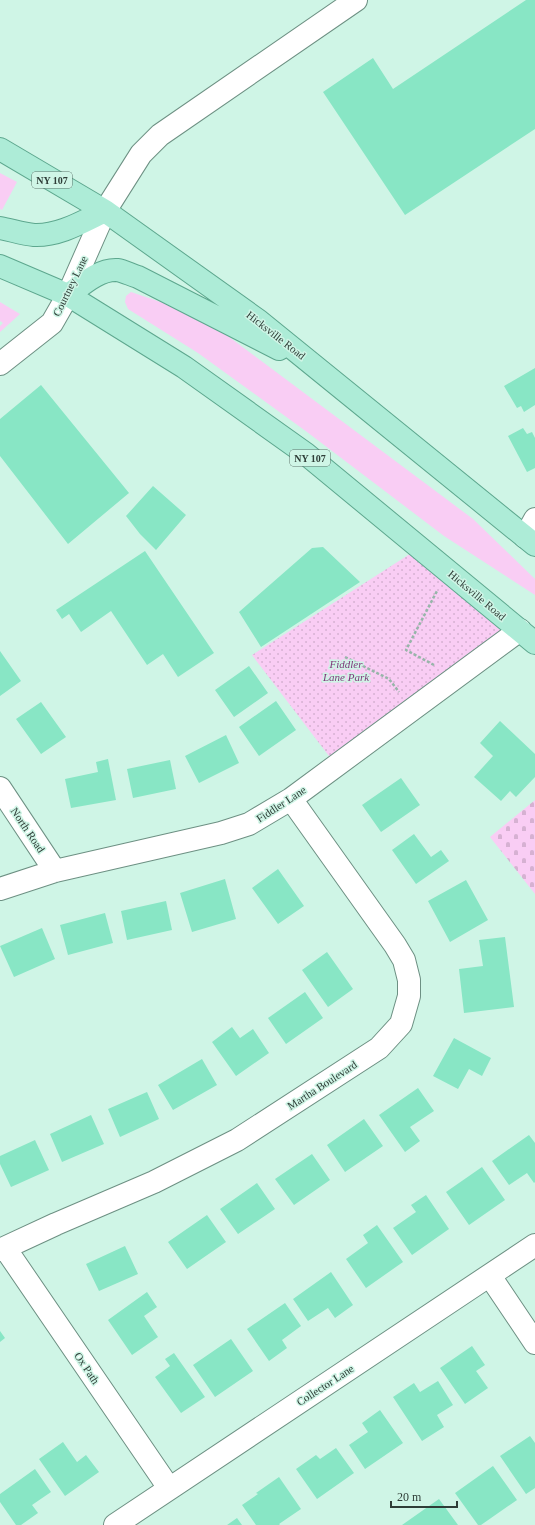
<svg xmlns="http://www.w3.org/2000/svg" width="535" height="1525" font-family="Georgia,serif">
  <defs>
    <pattern id="cemetery-stones" width="16" height="16" patternUnits="userSpaceOnUse"><rect width="16" height="16" fill="#f9cdf4"/><path d="M2 7V4a2 2 0 0 1 4 0v3zM10 15v-3a2 2 0 0 1 4 0v3z" fill="#d6b1d2"/></pattern>
    <pattern id="park-dots" width="8" height="8" patternUnits="userSpaceOnUse"><rect width="8" height="8" fill="#f9cdf4"/><path d="M2 2h.1M6 6h.1" fill="none" stroke="#d6b1d2" stroke-width="1.8" stroke-linecap="round"/></pattern>
  </defs>
  <rect width="100%" height="100%" fill="#cff5e6"/>
  <!-- green -->
  <path fill="#f9cdf4" d="M0 173 17 182 2 210 0 209Z
    M131 292 184 310 221 331 473 519 535 579V595L444 536 307 432 198 353 128 309 125 302 126 296Z
    M0 302 20 314 0 332V326L3 323 0 321Z"/>
  <!-- cemetery -->
  <path fill="url(#cemetery-stones)" d="M535 800V894L490 837Z"/>
  <!-- park -->
  <path fill="url(#park-dots)" d="M413 552 508 629 332 760 252 655Z"/>
  <!-- building -->
  <path fill="#88e6c5" d="M526 0H535V129L405 215 323 92 373 58 393 89Z
    M535 368V405L524 412 521 406 517 408 504 386Z
    M41 385 129 493 68 544 0 456V419Z
    M523 428 527 434 532 432 535 438V468L527 472 508 436Z
    M153 486 186 515 156 550 140 534 126 516Z
    M323 547 360 582 261 647 239 612 312 548Z
    M145 551 214 653 178 677 163 654 147 665 111 611 81 632 69 614 62 619 56 610Z
    M0 651 21 681 0 696Z
    M249 666 268 693 234 717 215 690Z
    M276 701 296 730 259 756 239 727Z
    M41 702 66 737 41 754 16 719Z
    M500 721 535 754V777L516 797 510 791 501 801 474 777 493 756 480 743Z
    M226 735 239 763 199 783 185 756Z
    M108 759 116 800 71 808 65 779 98 772 96 762Z
    M170 760 176 789 133 798 127 769Z
    M401 778 420 805 381 832 362 805Z
    M414 834 431 857 441 850 449 861 416 884 392 850Z
    M278 869 304 906 278 924 252 888Z
    M225 879 236 919 192 932 180 893Z
    M466 880 488 920 450 942 428 901Z
    M166 901 172 930 127 940 121 911Z
    M105 913 113 943 68 955 60 925Z
    M42 928 55 959 14 977 0 946Z
    M505 937 514 1007 464 1013 459 969 483 966 479 940Z
    M327 952 353 989 328 1007 302 970Z
    M305 992 323 1018 286 1044 268 1018Z
    M232 1027 240 1038 253 1029 269 1053 236 1076 212 1042Z
    M454 1038 491 1058 482 1076 469 1069 458 1089 433 1076Z
    M202 1059 217 1085 173 1110 158 1085Z
    M418 1088 434 1111 410 1127 420 1141 405 1152 379 1115Z
    M147 1092 159 1119 120 1137 108 1109Z
    M91 1115 104 1144 62 1162 50 1134Z
    M364 1119 383 1146 345 1172 327 1145Z
    M529 1135 535 1143V1182L534 1183 527 1173 509 1185 492 1161Z
    M35 1140 49 1170 11 1187 0 1164V1156Z
    M312 1154 330 1180 294 1205 275 1179Z
    M482 1167 505 1200 469 1225 446 1192Z
    M257 1183 275 1209 238 1234 220 1209Z
    M426 1195 449 1229 412 1255 393 1228 416 1212 411 1205Z
    M207 1215 226 1242 187 1269 168 1242Z
    M377 1225 403 1262 366 1288 346 1259 368 1243 363 1235Z
    M125 1246 138 1274 99 1291 86 1264Z
    M331 1272 353 1305 335 1318 328 1308 308 1321 293 1299Z
    M147 1292 157 1307 144 1316 158 1337 132 1355 108 1320Z
    M285 1303 301 1326 282 1340 287 1348 269 1361 247 1329Z
    M0 1331 5 1338 0 1342Z
    M231 1339 253 1371 215 1397 193 1365Z
    M472 1346 485 1365 476 1371 488 1388 465 1404 440 1368Z
    M174 1353 205 1397 181 1413 155 1377 170 1366 165 1359Z
    M438 1381 453 1405 437 1415 444 1427 422 1441 393 1397 414 1383 420 1392Z
    M380 1410 403 1443 365 1469 349 1445 368 1432 362 1423Z
    M530 1436 535 1443V1488L526 1494 500 1456Z
    M63 1442 77 1462 86 1455 99 1472 65 1496 39 1459Z
    M336 1448 354 1473 317 1499 296 1469 316 1455 320 1459Z
    M493 1466 517 1500 481 1525H478L455 1493Z
    M35 1469 51 1492 32 1505 38 1513 21 1525H16L0 1502V1494Z
    M279 1477 301 1509 279 1524 280 1525H256L242 1505 258 1494 256 1493Z
    M439 1499 458 1525H402Z
    M237 1518 242 1525H227Z"/>
  <g fill="none" stroke-linecap="round" stroke-linejoin="round">
    <!-- minor casing -->
    <g stroke="#6d9083" stroke-width="24">
      <path id="minor" d="M0 364 52 323 68 295 105 211 141 154 160 135 356 0
        M525 537 535 519
        M0 788 55 871
        M0 889 55 871 221 833 249 824 291 799 520 630
        M5 1248 169 1488
        M0 1250 56 1224 154 1182 237 1140 379 1048 401 1024 409 996V980L404 960 395 945 291 799
        M490 1276 535 1343
        M115 1525 535 1245"/>
    </g>
    <!-- major casing -->
    <g stroke="#5da78e" stroke-width="24">
      <path id="major" d="M0 149 105 211 259 321 535 545
        M0 228C11 230 23 234 34 235 59 236 82 222 105 211
        M0 266 68 295 184 367 306 454 535 643
        M68 295C82 285 99 269 117 270 124 271 131 275 138 277L279 349"/>
    </g>
    <!-- path -->
    <path stroke="#97b5a9" stroke-width="2.5" stroke-dasharray="3 2" stroke-linecap="butt" d="M345 657 389 679 399 692
      M434 665 406 650 437 591"/>
    <!-- minor -->
    <use href="#minor" stroke="#fff" stroke-width="22"/>
    <!-- major -->
    <use href="#major" stroke="#adecd7" stroke-width="22"/>
  </g>
  <g text-anchor="middle" stroke-width="3" stroke-linejoin="round" paint-order="stroke">
    <!-- shield labels -->
    <g fill="#cff5e6" stroke="#5e746c" stroke-width="1">
      <rect x="32" y="172" width="40" height="16" rx="3"/>
      <rect x="290" y="450" width="40" height="16" rx="3"/>
    </g>
    <g font-size="10" font-weight="bold" fill="#2e3d37">
      <text x="52" y="184">NY 107</text>
      <text x="310" y="462">NY 107</text>
    </g>
    <!-- street labels -->
    <g font-size="11" fill="#2e3d37" stroke="#cff5e6">
      <text transform="translate(70 286) rotate(-64)" y="4">Courtney Lane</text>
      <text transform="translate(276 335) rotate(38)" y="4">Hicksville Road</text>
      <text transform="translate(477 595) rotate(40)" y="4">Hicksville Road</text>
      <text transform="translate(281 804) rotate(-33)" y="4">Fiddler Lane</text>
      <text transform="translate(28 830) rotate(56)" y="4">North Road</text>
      <text transform="translate(322 1085) rotate(-33)" y="4">Martha Boulevard</text>
      <text transform="translate(87 1368) rotate(56)" y="4">Ox Path</text>
      <text transform="translate(325 1385) rotate(-33)" y="4">Collector Lane</text>
    </g>
    <!-- park labels -->
    <g font-size="11" font-style="italic" fill="#7f377a" stroke="#cff5e6">
      <text x="346" y="668">Fiddler<tspan x="346" dy="13">Lane Park</tspan></text>
    </g>
  </g>
  <!-- scale -->
  <path d="M391 1501v6h66v-6" fill="none" stroke="#2e3d37" stroke-width="2"/>
  <text x="397" y="1501" font-size="12" fill="#2e3d37" stroke="#cff5e6" stroke-width="3" paint-order="stroke">20 m</text>
</svg>
